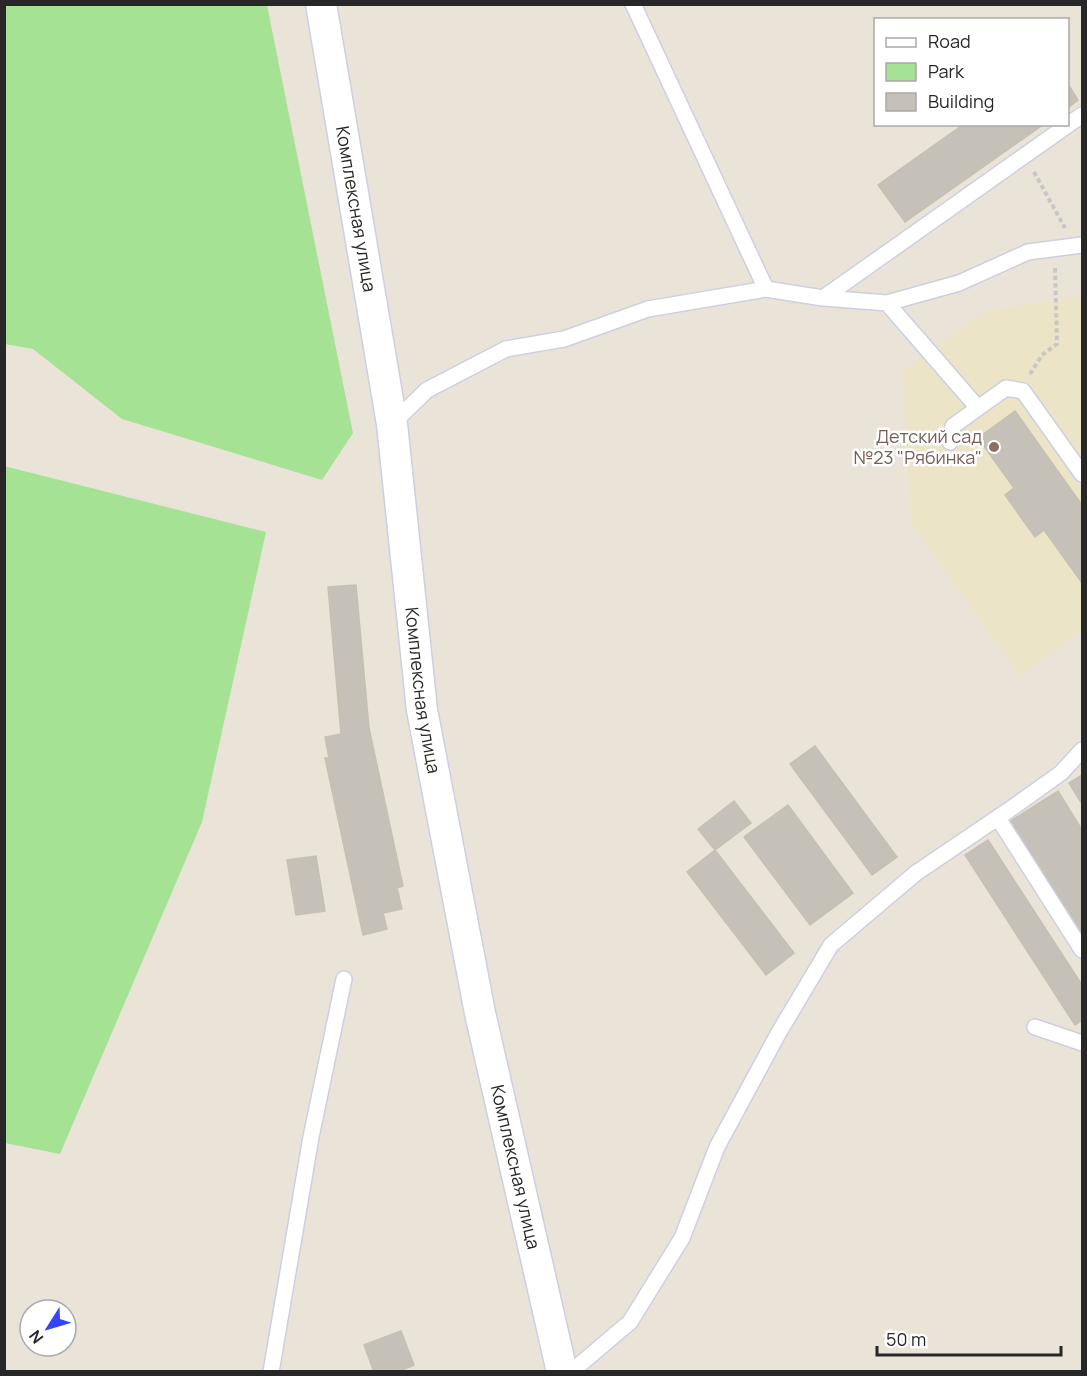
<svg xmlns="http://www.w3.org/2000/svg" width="1087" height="1376" font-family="Manrope,sans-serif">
  <rect width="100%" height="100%" fill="#eae4d8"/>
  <!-- education -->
  <path fill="#ece4c7" d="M1082 296V631L1020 676 911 523 902 372 986 311Z"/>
  <!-- green -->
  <path fill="#a6e294" d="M4 5H267L353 433 322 480 122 419 33 349 5 344Z
    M4 466 266 532 202 822 60 1154 5 1143Z"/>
  <!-- building -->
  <path fill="#c5c1b8" stroke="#c5c0b2" stroke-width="1.5" d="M1068 84 1078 100 1068 108Z
    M964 124H1044L905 222 878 185Z
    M1015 411 1082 505V583L1044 530 1035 537 1005 495 1014 488 978 438Z
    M356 585 369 728 403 886 397 888 402 909 383 913 387 929 363 935 325 758H329L325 737 341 734 328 587Z
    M815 746 897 857 872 875 790 764Z
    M1082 775V804L1069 783Z
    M1058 791 1082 830V937L1009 822Z
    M734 801 751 823 715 850 698 829Z
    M788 805 853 893 810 925 744 837Z
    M988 840 1082 985V1020L1075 1025 965 855Z
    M715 850 794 953 766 975 687 872Z
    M316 856 325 911 296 915 287 860Z
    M401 1331 414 1365 398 1372H374L364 1345Z"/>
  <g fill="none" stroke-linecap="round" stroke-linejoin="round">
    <!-- service casing -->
    <g stroke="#cdcfe1" stroke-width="18">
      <path id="service" d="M633 4 766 289
        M823 298 1082 115
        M887 303 978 408
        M392 424 427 390 506 349 564 339 648 309 766 289 823 298 887 303 959 283 1028 252 1082 245
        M950 442 953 426 1006 388 1023 391 1082 474
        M998 818 1082 950
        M1035 1027 1082 1043
        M271 1372 311 1137 344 979
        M571 1372 630 1322 682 1238 717 1147 778 1034 831 945 916 873 1009 810 1061 773 1082 750"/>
    </g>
    <!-- minor casing -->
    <g stroke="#cdcfe1" stroke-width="33">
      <g id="minor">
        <path id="s1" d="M321 4 392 424 422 710 480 1013 562 1372"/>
      </g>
    </g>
    <!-- path -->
    <path stroke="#c7c7c7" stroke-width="4" stroke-dasharray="4.5 3" stroke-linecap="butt" d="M1034 172 1065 228
      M1030 374 1042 355 1057 344 1055 267"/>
    <!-- service -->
    <use href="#service" stroke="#fff" stroke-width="15"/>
    <!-- minor -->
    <use href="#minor" stroke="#fff" stroke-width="30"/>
  </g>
  <!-- markers -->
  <circle fill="#8d6e63" stroke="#fff" stroke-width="2" cx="994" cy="447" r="6"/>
  <g text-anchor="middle" stroke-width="5" stroke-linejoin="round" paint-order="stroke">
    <!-- street labels -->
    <g font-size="18" fill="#272727" stroke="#fff">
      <text dy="6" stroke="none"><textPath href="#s1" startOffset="208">Комплексная улица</textPath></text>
      <text dy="6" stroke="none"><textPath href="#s1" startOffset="694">Комплексная улица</textPath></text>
      <text dy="6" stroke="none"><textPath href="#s1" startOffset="1180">Комплексная улица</textPath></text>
    </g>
    <!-- education labels -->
    <g font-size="18" fill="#785e54" stroke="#fff" text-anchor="end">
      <text x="982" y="443">Детский сад<tspan x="982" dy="21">№23 "Рябинка"</tspan></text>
    </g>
  </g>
  <!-- border -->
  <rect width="1087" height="1376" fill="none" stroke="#272727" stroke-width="12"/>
  <!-- legend -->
  <rect x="874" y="18" width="195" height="108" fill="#ffffff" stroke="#a9a9a9" stroke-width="1.5"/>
  <rect x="886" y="38" width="30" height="9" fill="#ffffff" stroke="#a9a9a9" stroke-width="1.5"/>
  <text x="928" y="48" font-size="18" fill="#272727">Road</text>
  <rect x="886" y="63" width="30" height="18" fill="#a6e294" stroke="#a9a9a9" stroke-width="1.5"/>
  <text x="928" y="78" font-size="18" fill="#272727">Park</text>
  <rect x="886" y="93" width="30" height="18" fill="#c5c1b8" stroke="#a9a9a9" stroke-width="1.5"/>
  <text x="928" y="108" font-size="18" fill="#272727">Building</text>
  <!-- north arrow -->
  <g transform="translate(48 1328) rotate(233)"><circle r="28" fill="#ffffff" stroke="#a9a9a9" stroke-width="1.5"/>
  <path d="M0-4.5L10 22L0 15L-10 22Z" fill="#3645f9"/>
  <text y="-9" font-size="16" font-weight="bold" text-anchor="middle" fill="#272727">N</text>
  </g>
  <!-- scale -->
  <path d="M877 1346v9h184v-9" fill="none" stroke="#272727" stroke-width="3"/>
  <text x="886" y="1346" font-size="18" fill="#272727" stroke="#ffffff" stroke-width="4.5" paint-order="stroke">50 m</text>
</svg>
